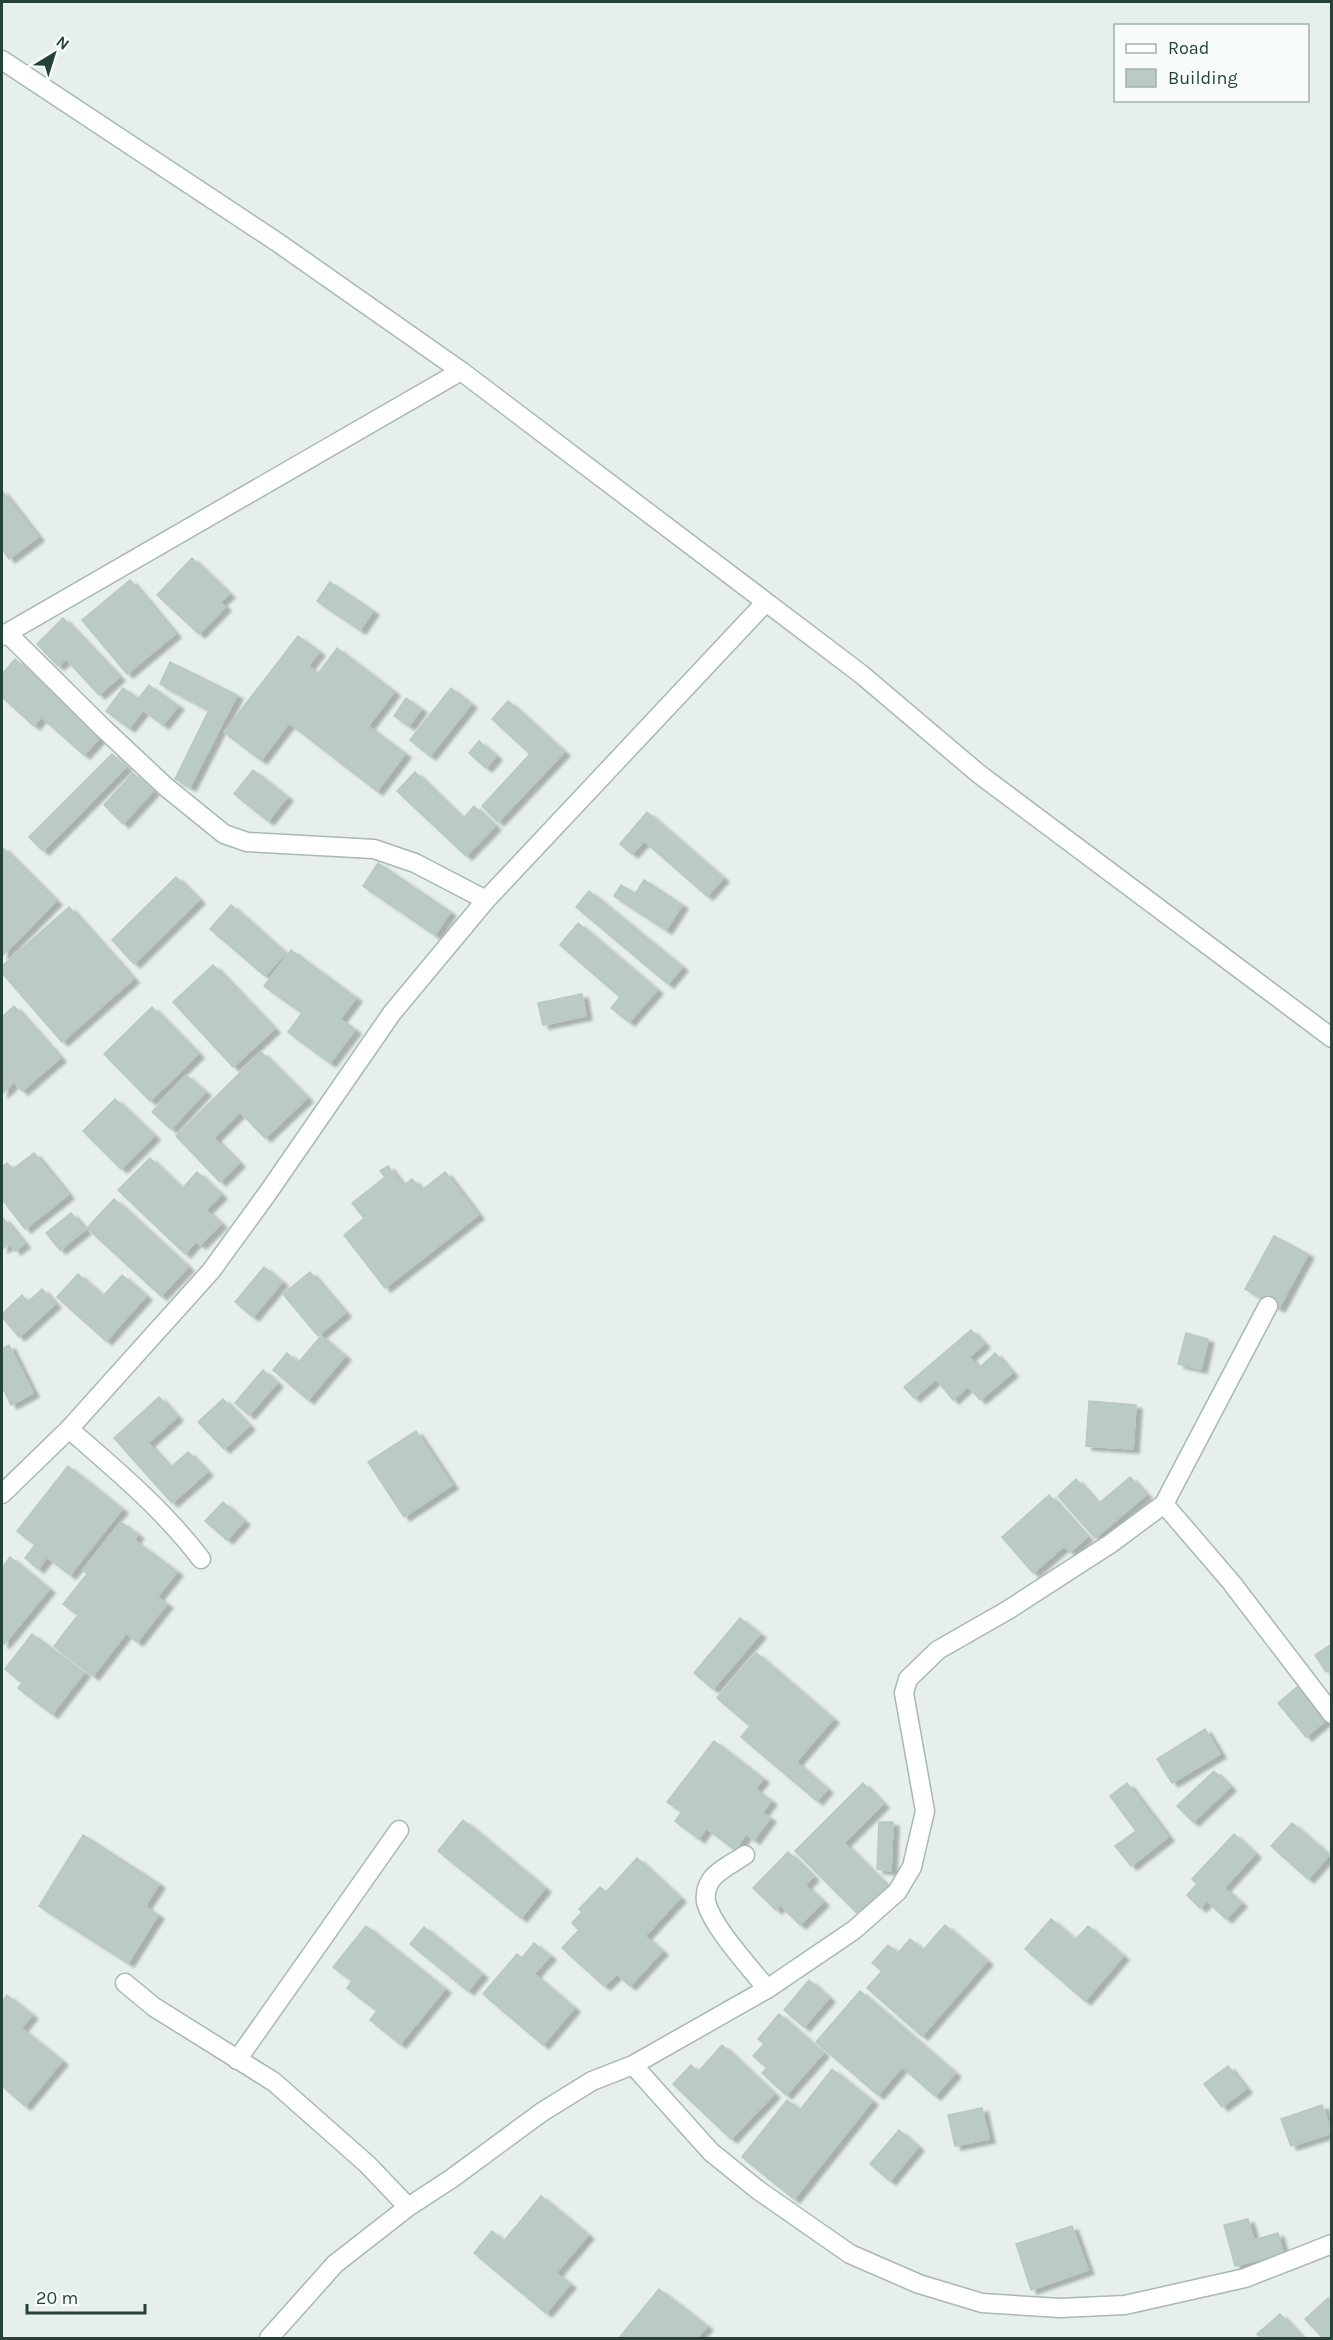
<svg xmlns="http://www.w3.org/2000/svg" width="1333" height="2340" font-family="Karla,sans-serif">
  <defs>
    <filter id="shadow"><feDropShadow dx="6" dy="4" stdDeviation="1.5" flood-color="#0004"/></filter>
  </defs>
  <rect width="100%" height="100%" fill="#e6efeb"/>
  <!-- building -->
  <path fill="#bbcac4" stroke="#b8c9c2" stroke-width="1.5" filter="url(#shadow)" d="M2 491 38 537 9 559 2 549Z
    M192 558 229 594 220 602 225 607 199 634 157 595Z
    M130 580 175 634 127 674 82 620Z
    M330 582 373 611 360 630 317 601Z
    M63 618 119 677 99 695 66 659 58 666 37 644Z
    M298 636 319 652 308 666 318 674 337 648 394 692 368 726 405 754 377 791 289 723 261 760 224 732Z
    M15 659 102 735 84 755 41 717 34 726 2 697V674Z
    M170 662 237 695 190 787 175 779 209 710 160 684Z
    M149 685 178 706 163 725 143 710 129 728 106 711 123 688 138 699Z
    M451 688 471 704 430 756 410 740Z
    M406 698 421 709 409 726 394 716Z
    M508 701 564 752 498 822 482 806 530 754 492 719Z
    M479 741 496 756 486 768 469 753Z
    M112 754 126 767 43 851 29 837Z
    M253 770 287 797 268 821 234 794Z
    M415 772 463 819 474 806 495 826 466 856 397 791Z
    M133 773 153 791 123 824 104 805Z
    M647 812 723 878 707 896 644 841 632 854 620 844Z
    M2 847 56 901 2 956Z
    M378 863 450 912 435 935 363 886Z
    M176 877 199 900 134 964 112 940Z
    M644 880 682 905 666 930 614 896 621 885 635 894Z
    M589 891 682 967 668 984 576 907Z
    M231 905 285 953 265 976 210 929Z
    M69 907 133 979 62 1042 2 973V966Z
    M578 923 657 990 629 1022 611 1008 620 997 560 945Z
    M291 950 356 998 340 1019 355 1030 330 1063 288 1032 302 1013 264 986Z
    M213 965 274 1029 233 1067 173 1002Z
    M582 994 586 1016 543 1025 538 1003Z
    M14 1006 60 1058 22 1091 14 1082 2 1094V1017Z
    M152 1007 198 1054 150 1101 104 1054Z
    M261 1052 307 1098 265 1138 240 1112 214 1138 239 1163 220 1182 176 1136Z
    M186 1075 205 1092 171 1129 152 1112Z
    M115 1099 154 1136 121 1169 83 1131Z
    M34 1153 68 1195 25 1229 2 1199V1167L7 1163 13 1169Z
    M150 1158 182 1189 197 1172 221 1195 206 1210 221 1224 200 1245 196 1241 185 1254 118 1190Z
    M388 1166 403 1186 412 1179 422 1190 445 1172 478 1215 385 1288 344 1235 364 1218 352 1203 385 1177 380 1171Z
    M114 1199 188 1267 161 1296 87 1228Z
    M71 1213 85 1230 60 1250 46 1233Z
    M3 1218 24 1244 15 1251 10 1244 2 1249V1220Z
    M1274 1236 1308 1254 1279 1308 1245 1289Z
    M264 1267 282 1282 253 1317 235 1302Z
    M310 1272 345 1313 318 1336 283 1294Z
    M78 1274 103 1296 122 1275 146 1296 106 1341 57 1297Z
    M42 1289 55 1304 19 1337 2 1317V1314L22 1295 28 1302Z
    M971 1330 984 1344 969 1357 979 1368 995 1353 1012 1373 980 1400 968 1386 953 1400 936 1379 914 1398 904 1387Z
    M1186 1333 1208 1339 1201 1369 1178 1364Z
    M321 1336 345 1356 308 1400 273 1370 287 1353 298 1363Z
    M9 1345 33 1393 11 1405 2 1386V1349Z
    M263 1370 277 1383 249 1415 235 1403Z
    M159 1397 177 1417 148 1443 170 1468 188 1452 207 1472 172 1503 114 1438Z
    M223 1399 249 1426 224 1449 198 1422Z
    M1089 1401 1136 1405 1133 1449 1086 1446Z
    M416 1431 452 1485 404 1517 368 1462Z
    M68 1466 122 1509 70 1575 47 1557 38 1569 25 1558 35 1545 17 1531Z
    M1130 1477 1146 1495 1095 1538 1058 1496 1076 1479 1098 1504Z
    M1049 1495 1087 1537 1070 1552 1064 1546 1033 1573 1002 1537Z
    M223 1502 244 1521 227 1540 205 1521Z
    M121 1522 138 1535 134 1540 177 1572 157 1597 167 1604 137 1642 126 1633 93 1676 54 1646 78 1615 63 1604 87 1574 83 1570Z
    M10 1557 49 1589 4 1644 2 1643V1568Z
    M740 1618 760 1634 713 1689 694 1673Z
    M32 1634 84 1673 52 1714 18 1688 22 1683 5 1669Z
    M1332 1644V1668L1326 1672 1315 1655Z
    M756 1653 833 1719 796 1762 827 1789 817 1801 741 1737 750 1726 717 1698Z
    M1297 1687 1326 1720 1306 1737 1278 1703Z
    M1205 1729 1220 1754 1172 1783 1157 1759Z
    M714 1741 763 1779 755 1789 771 1801 762 1813 770 1818 754 1840 746 1834 735 1850 706 1828 699 1839 675 1821 682 1812 667 1802Z
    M1214 1771 1230 1787 1193 1822 1177 1806Z
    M863 1783 883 1804 844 1843 888 1887 859 1915 795 1851Z
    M1127 1783 1168 1837 1131 1866 1115 1846 1136 1831 1110 1796Z
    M463 1820 545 1888 521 1918 438 1851Z
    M879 1822H893L891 1871 877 1869Z
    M1292 1823 1329 1855 1308 1879 1271 1846Z
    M1234 1834 1255 1854 1224 1888 1241 1903 1226 1919 1207 1901 1200 1908 1187 1895 1197 1884 1192 1879Z
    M83 1835 159 1884 145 1906 158 1915 128 1963 39 1906Z
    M788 1852 813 1877 805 1885 823 1902 800 1925 780 1905 776 1910 753 1888Z
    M637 1858 680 1898 645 1936 662 1951 630 1986 617 1974 604 1986 562 1948 579 1930 572 1923 582 1912 579 1909 600 1887 606 1892Z
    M1051 1919 1075 1940 1088 1926 1123 1956 1085 2001 1025 1949Z
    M945 1925 987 1961 922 2036 867 1988 882 1971 872 1963 888 1945 898 1953 910 1939 923 1950Z
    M366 1926 445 1989 400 2044 370 2020 377 2011 347 1988 352 1981 333 1967Z
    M424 1927 482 1974 468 1991 410 1944Z
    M534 1943 550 1956 534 1974 574 2008 543 2045 483 1994 517 1954 522 1958Z
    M809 1980 829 1998 804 2027 784 2010Z
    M860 1991 955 2073 935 2096 902 2067 878 2095 816 2042Z
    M7 1995 32 2015 21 2028 62 2061 25 2106 2 2086V2002Z
    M779 2014 823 2053 786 2095 762 2073 767 2068 753 2056 764 2044 758 2039Z
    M722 2045 774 2094 731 2139 673 2084 691 2065 698 2072Z
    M1228 2066 1246 2089 1222 2107 1204 2084Z
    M832 2069 872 2101 794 2199 742 2157 787 2100 800 2110Z
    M1322 2105 1332 2133 1291 2146 1281 2119Z
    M982 2108 989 2139 955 2146 948 2115Z
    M899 2130 918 2147 890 2181 870 2164Z
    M541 2196 588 2235 556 2273 570 2284 546 2313 474 2253 492 2231 504 2241Z
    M1248 2219 1254 2240 1278 2233 1283 2253 1235 2266 1224 2225Z
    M1072 2226 1088 2270 1031 2290 1016 2244Z
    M659 2289 707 2326 697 2338H619Z
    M1328 2298 1332 2302V2338H1323L1305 2319Z
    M1280 2314 1302 2338H1261L1257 2334Z"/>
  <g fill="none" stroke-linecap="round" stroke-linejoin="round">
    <!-- minor casing -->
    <g stroke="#a8b8b2" stroke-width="21">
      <path id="minor" d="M2 60 277 242 461 371 861 674 979 774 1332 1038
        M7 633 103 728 166 787 224 834 247 842 374 849 415 863 486 900
        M2 636 461 371
        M69 1429C115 1469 164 1510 201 1559
        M2 1494 69 1429 211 1271 267 1194 392 1013 486 900 765 603
        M1164 1504 1231 1582 1332 1714
        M745 1855C735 1862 718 1870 711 1880 707 1886 705 1894 706 1902 713 1928 750 1967 767 1989
        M125 1983 154 2007 274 2082 368 2165 408 2207
        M237 2060 399 1830
        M633 2065 711 2152 758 2190 850 2254 919 2284 982 2303 1060 2308 1125 2305 1245 2278 1332 2244
        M269 2338 335 2264 408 2207 451 2179 542 2112 592 2081 633 2065 767 1989 854 1930 897 1892 912 1867 925 1811 904 1693 908 1679 938 1650 1008 1610 1110 1544 1164 1504 1268 1306"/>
    </g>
    <!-- minor -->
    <use href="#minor" stroke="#fff" stroke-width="18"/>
  </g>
  <!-- border -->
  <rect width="1333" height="2340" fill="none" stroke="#24423a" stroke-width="6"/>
  <!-- legend -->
  <rect x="1114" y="24" width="195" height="78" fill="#f7fbf9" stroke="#a3b1ad" stroke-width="1.5"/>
  <rect x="1126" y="44" width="30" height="9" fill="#ffffff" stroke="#a3b1ad" stroke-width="1.5"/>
  <text x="1168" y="54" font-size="18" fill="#24423a">Road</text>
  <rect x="1126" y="69" width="30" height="18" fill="#bbcac4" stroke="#a3b1ad" stroke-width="1.5"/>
  <text x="1168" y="84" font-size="18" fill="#24423a">Building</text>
  <!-- north arrow -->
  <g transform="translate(54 54) rotate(38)" stroke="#f7fbf9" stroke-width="4.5" paint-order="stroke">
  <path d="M0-4.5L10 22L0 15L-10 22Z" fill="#24423a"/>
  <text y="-9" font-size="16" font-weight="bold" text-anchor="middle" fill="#24423a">N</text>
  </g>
  <!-- scale -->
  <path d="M27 2304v9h118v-9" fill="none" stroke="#24423a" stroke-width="3"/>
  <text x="36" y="2304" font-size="18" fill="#24423a" stroke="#f7fbf9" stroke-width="4.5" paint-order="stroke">20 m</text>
</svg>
